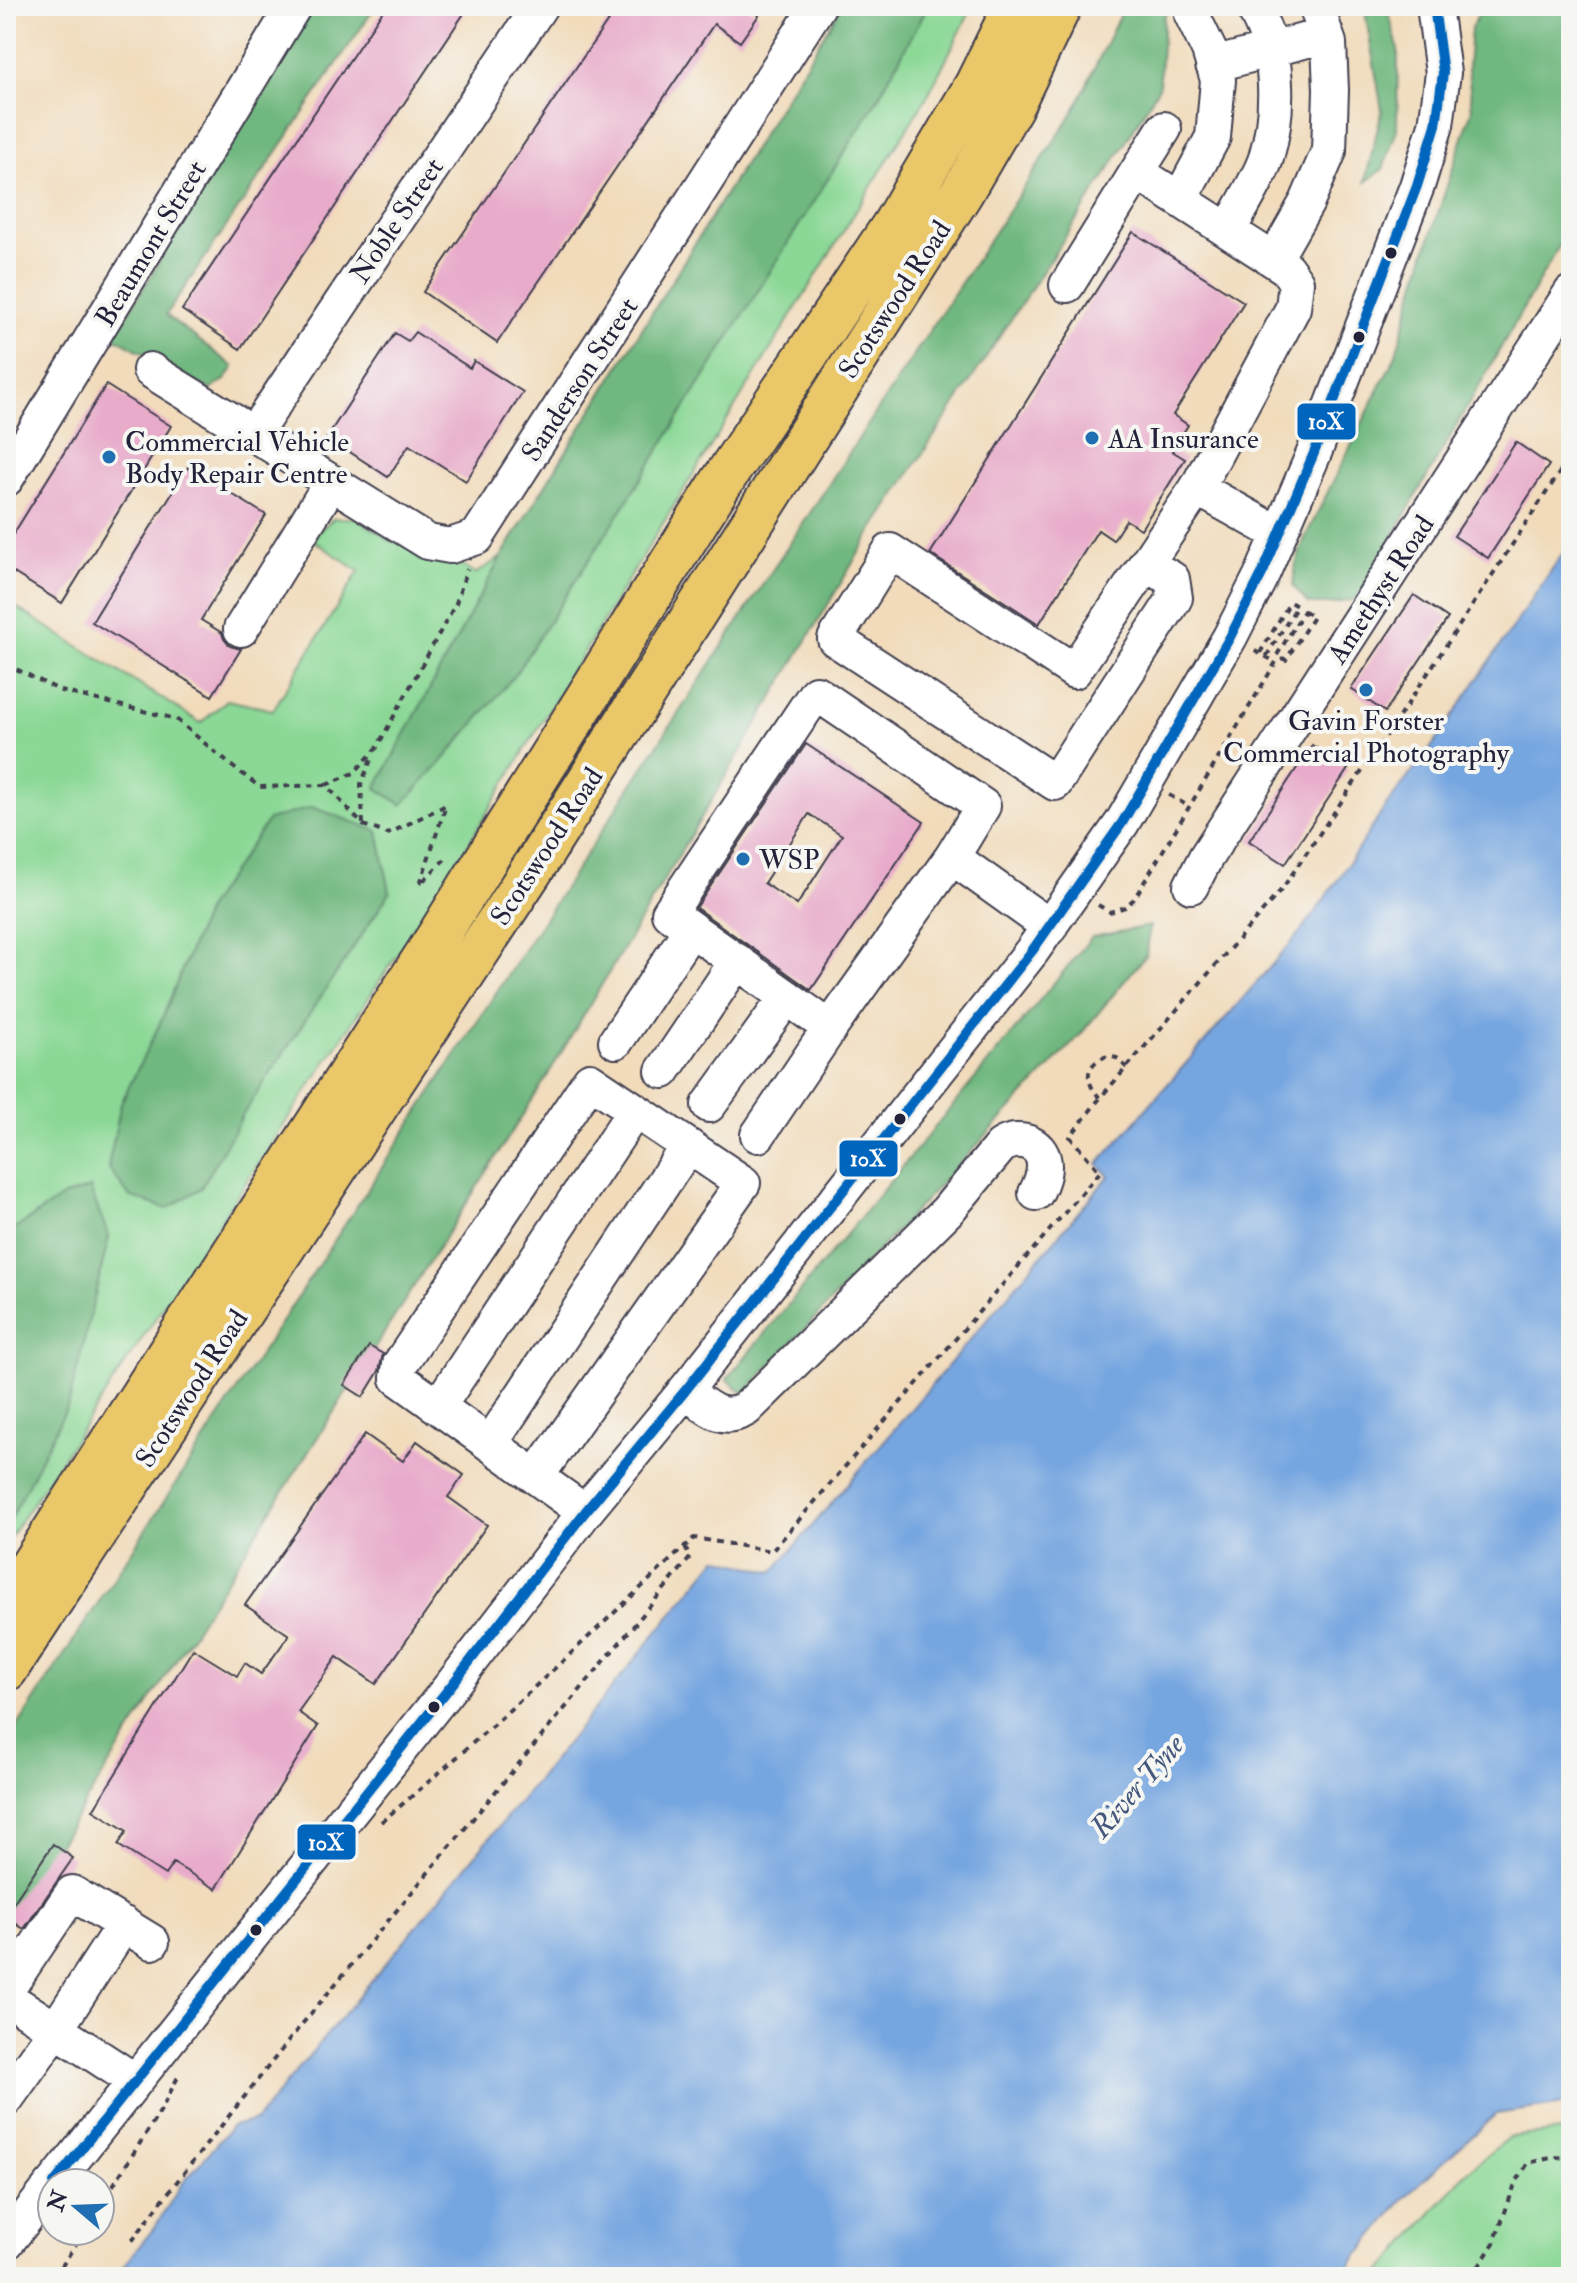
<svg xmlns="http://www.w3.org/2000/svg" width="1577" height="2283" font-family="'IM FELL Double Pica',serif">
  <rect width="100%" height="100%" fill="#f6f6f2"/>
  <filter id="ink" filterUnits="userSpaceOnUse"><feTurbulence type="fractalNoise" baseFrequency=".0125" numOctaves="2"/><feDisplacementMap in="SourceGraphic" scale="16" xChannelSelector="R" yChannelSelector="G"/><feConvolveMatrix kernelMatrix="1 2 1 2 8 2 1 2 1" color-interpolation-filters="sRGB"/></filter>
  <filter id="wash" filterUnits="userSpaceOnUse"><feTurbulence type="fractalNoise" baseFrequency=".006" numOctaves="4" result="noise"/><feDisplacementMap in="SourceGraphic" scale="32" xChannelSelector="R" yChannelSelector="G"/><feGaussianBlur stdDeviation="1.8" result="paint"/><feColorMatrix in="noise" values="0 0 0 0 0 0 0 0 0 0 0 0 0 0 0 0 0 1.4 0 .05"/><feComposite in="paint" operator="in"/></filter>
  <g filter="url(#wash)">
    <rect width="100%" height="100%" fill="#f1dbbb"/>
    <!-- green -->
    <path fill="#8bd896" stroke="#567d68" stroke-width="2" d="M842 6H973L929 93 618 596 441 889 6 1543V601L201 723 227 700 273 710 359 571 313 540 320 530 334 518H356L390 540 459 563 475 574 501 557Z
      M1570 2130 1571 2277H1377L1467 2172 1509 2137Z"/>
    <!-- forest -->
    <path fill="#70b87f" stroke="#496d5d" stroke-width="2" d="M314 6H376L166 315 234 367 226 379 210 390 114 337Z
      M842 6H928L877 100 624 506 514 676 441 763 402 805 376 788 501 557Z
      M1124 6H1171L1164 17 1159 87 1104 178 873 529 545 1080 6 1927V1744L670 726 1074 111Z
      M1364 6H1387L1398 48 1397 129 1383 169 1365 182 1382 110Z
      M1483 6H1571V94L1558 115 1571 125V225L1357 599 1332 604H1309L1293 586 1295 567 1305 538 1395 357 1425 253 1472 110 1468 68 1471 28Z
      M312 807 378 831 390 892 244 1113 201 1188 167 1209 129 1196 108 1167 121 1103 162 1019 207 908 268 820Z
      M1150 926 1146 955 1080 1035 744 1394 727 1379 1092 937Z
      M90 1188 109 1237 69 1403 6 1528V1235L62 1197Z"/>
    <!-- water -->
    <path fill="#76a6e0" stroke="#4c648e" stroke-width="2" d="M1571 541V2103L1496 2114 1405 2197 1340 2277H114L155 2227 181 2185 232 2126 256 2120 516 1806 717 1558 773 1572 1109 1176 1098 1164 1299 934 1331 890 1386 806 1436 741Z"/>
    <g id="blocks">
      <!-- building -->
      <path fill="#e8acca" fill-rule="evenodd" d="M386 6H469L240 349 182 310Z
        M618 6H746L759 15 740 42 714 24 497 343 423 292Z
        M1133 232 1244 302 1173 415 1188 425 1172 451 1185 459 1141 529 1126 520 1113 540 1098 530 1039 624 930 554Z
        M415 332 470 368 474 361 523 392 466 481 409 445 388 477 327 437 395 333 408 341Z
        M106 385 171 426 62 603 6 568V546Z
        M1516 442 1549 465 1488 558 1454 536Z
        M188 467 266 515 201 620 222 633 224 639 230 646 241 649 212 696 92 622Z
        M1414 595 1448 618 1385 712 1351 689Z
        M806 744 924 822 811 990 696 908ZM809 814 842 835 797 905 764 883Z
        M1312 745 1348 769 1285 864 1249 841Z
        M369 1346 383 1354 379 1371 363 1397 344 1385Z
        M365 1434 403 1461 417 1441 464 1475 448 1497 487 1525 376 1684 337 1657 298 1712 318 1726 216 1889 173 1863 165 1875 118 1845 127 1831 93 1810 193 1649 237 1676 245 1663 261 1674 289 1635 245 1605Z
        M53 1844 73 1858 24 1929 6 1917V1914Z"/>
    </g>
  </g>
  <g filter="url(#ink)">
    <use href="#blocks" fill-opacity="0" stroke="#413e4e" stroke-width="2"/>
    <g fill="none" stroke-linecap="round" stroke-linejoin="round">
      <!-- minor casing -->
      <g stroke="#413e4e" stroke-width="38">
        <path id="minor" d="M1213 65 1326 35
          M1137 172 1164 129
          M1180 199 1213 137 1218 80 1209 50 1192 15
          M1229 230C1239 210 1260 178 1266 158 1280 110 1280 49 1252 6
          M1274 260 1307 202 1329 151 1331 90 1329 43 1316 6
          M1067 285 1137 172 1286 268 1296 282 1293 308 1197 488 1074 671 890 551 835 639 1055 783 1175 598 1172 579 1146 564
          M150 370 428 542 450 546 477 537 818 6
          M253 435 540 6
          M6 479 294 6
          M1197 488 1279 534
          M241 629 331 483
          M816 693 983 806 952 857 830 1028 669 913Z
          M952 857 1050 927
          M1191 886 1206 857 1571 293
          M616 1041 691 929
          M663 1071 737 961
          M709 1105 787 997
          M758 1135 830 1028
          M685 1391C706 1406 721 1424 746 1409L947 1211 1001 1146C1020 1134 1045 1144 1044 1167 1044 1176 1040 1185 1036 1193
          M438 1407 635 1110
          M490 1444 688 1146
          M536 1477 743 1183 590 1080 400 1364 398 1378C460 1423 523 1467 585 1512
          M6 1991 72 1893 152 1942
          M6 1997 135 2081
          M6 2099 56 2029 124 1924
          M54 2183 454 1682 585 1512 685 1391 1032 951 1122 823 1230 637 1263 572 1314 453 1417 186 1436 125 1443 73 1434 6
          M6 2243 52 2185"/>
      </g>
      <!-- major casing -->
      <g stroke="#413e4e" stroke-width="46">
        <path id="major" d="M6 1605 437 938 719 486 894 224 976 85 1015 6
          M6 1670 539 859 962 192 1012 106 1060 6"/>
      </g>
      <!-- path -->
      <path stroke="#413e4e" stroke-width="4" stroke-dasharray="6 6" stroke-linecap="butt" d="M1304 611 1313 617 1286 660 1277 655Z
        M1260 653 1290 602 1297 606 1266 657
        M6 664 61 691 176 719 233 767 260 787 326 785 363 825 388 834 446 805 420 884 448 856
        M326 785 354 773 376 749 456 603 467 569
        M1169 795 1188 806
        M363 824 361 784 373 755
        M1098 905 1110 912 1125 907 1134 899 1276 662 1253 650
        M1100 1098C1085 1082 1083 1065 1107 1056L1117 1058 1127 1068
        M381 1822C490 1732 591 1634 694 1538L772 1551 1100 1172 1070 1137 1100 1098 1282 889 1405 708 1571 455
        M100 2206 161 2110 179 2075
        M132 2241 164 2198 298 2029 690 1558 685 1547
        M55 2277 84 2231
        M1472 2277 1494 2243 1515 2184 1528 2163 1555 2157 1571 2158"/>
      <!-- minor -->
      <use href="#minor" stroke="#fff" stroke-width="34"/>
      <!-- major -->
      <use href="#major" stroke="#eac769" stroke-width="42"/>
      <!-- bus-1 casing -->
      <g stroke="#f6f6f2" stroke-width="16">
        <path id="bus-1" d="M54 2183 454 1682 585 1512 685 1391 1032 951 1122 823 1230 637 1263 572 1314 453 1417 186 1436 125 1443 73 1434 6"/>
      </g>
      <!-- bus-1 -->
      <use href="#bus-1" stroke="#0065bd" stroke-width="10"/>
    </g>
  </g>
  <!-- markers -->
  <g fill="#22223b" stroke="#f6f6f2" stroke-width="3">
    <circle cx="1391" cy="253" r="7"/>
    <circle cx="1359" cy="337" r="7"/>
    <circle cx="900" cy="1119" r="7"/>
    <circle cx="434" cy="1707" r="7"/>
    <circle cx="256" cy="1930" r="7"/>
  </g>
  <g fill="#1f6fb2" stroke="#f6f6f2" stroke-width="3">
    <circle cx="1092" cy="438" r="8"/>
    <circle cx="109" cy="457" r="8"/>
    <circle cx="1366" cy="690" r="8"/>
    <circle cx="743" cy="859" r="8"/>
  </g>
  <g text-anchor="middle" stroke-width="8" stroke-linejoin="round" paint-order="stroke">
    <!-- street labels -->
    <g font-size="28" fill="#22223b" stroke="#f6f6f2">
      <text transform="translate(396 220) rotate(-56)" y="10">Noble Street</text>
      <text transform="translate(150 243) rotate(-59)" y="10">Beaumont Street</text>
      <text transform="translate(894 299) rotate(-57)" y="10">Scotswood Road</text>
      <text transform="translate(579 379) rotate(-57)" y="10">Sanderson Street</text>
      <text transform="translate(1380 589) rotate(-57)" y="10">Amethyst Road</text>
      <text transform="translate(546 846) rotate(-57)" y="10">Scotswood Road</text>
      <text transform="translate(191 1388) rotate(-57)" y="10">Scotswood Road</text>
    </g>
    <!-- poi labels -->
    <g font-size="28" fill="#22223b" stroke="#f6f6f2" text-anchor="start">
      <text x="1108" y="448">AA Insurance</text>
      <text x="125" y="451">Commercial Vehicle<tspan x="125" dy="32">Body Repair Centre</tspan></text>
      <text x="1366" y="730" text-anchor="middle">Gavin Forster<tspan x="1366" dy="32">Commercial Photography</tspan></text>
      <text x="759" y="869">WSP</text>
    </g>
    <!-- water labels -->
    <g font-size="30" font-style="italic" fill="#44577d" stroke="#f6f6f2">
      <text transform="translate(1137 1786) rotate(-49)" y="10">River Tyne</text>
    </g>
  </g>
  <g stroke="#f6f6f2" stroke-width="3">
    <rect x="1296" y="402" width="61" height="39" rx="8" fill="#0065bd"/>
    <rect x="838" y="1139" width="61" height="39" rx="8" fill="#0065bd"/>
    <rect x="296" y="1823" width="61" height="38" rx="8" fill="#0065bd"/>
  </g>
  <g font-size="22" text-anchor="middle" font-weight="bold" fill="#fff">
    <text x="1326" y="429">10X</text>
    <text x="868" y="1166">10X</text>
    <text x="326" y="1850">10X</text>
  </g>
  <!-- margin -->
  <rect width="1577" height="2283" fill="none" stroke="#f6f6f2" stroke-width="32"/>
  <!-- north arrow -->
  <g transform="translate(76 2207) rotate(289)"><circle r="38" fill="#f6f6f2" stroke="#a1a1a9" stroke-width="2"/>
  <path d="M0-6L14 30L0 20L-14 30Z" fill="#1f6fb2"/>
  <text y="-12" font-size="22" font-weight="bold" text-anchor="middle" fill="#22223b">N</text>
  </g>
</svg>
